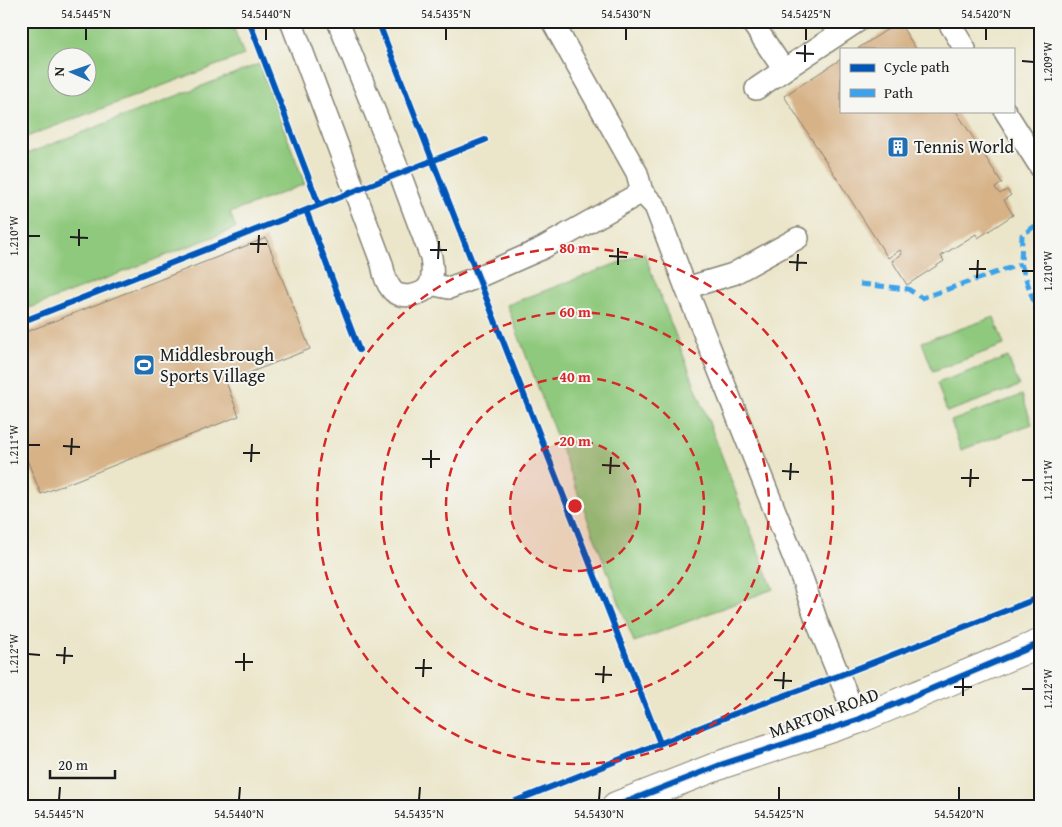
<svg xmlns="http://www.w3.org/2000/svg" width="1062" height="827" font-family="'Gentium Book Plus',serif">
  <rect width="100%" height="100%" fill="#f6f6f2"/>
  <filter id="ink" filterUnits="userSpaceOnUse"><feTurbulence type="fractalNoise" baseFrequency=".02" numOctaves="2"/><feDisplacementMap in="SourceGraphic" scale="10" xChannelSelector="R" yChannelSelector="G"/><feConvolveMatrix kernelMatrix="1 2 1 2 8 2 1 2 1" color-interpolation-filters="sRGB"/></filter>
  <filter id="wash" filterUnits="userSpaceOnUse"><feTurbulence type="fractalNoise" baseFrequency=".0096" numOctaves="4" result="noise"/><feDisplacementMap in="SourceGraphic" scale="20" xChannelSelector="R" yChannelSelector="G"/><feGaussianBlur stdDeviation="1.12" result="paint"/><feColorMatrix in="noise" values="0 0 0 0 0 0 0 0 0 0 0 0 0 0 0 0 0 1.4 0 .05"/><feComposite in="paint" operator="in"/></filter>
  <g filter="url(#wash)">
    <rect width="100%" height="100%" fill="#ebe6ca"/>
    <!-- grass -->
    <path fill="#8fc97d" stroke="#56724c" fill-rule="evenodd" d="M21 21H231L244 55 21 139ZM58 58H88V88H58Z
      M259 64 305 184 230 213 236 228 30 308 21 285V156Z
      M644 253 773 589 634 642 507 305Z
      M994 317 1004 345 933 371 922 342Z
      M1008 357 1019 386 947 412 937 383Z
      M1022 395 1032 424 961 450 951 421Z"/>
    <g id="blocks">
      <!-- building -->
      <path fill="#d7b287" d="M899 22 916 49H857Z
        M841 59V111H956L1002 183 995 188 1000 194 1007 190 1011 195 1004 200 1013 215 978 238 976 234 941 256 944 261 907 285 892 261 902 254 900 250 888 258 784 96Z
        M266 238 310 349 226 382 239 416 41 494 27 460H25L21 452V334Z"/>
    </g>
  </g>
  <g filter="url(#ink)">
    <use href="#blocks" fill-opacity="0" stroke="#848173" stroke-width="1"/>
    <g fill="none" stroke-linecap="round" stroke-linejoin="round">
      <!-- minor casing -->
      <g stroke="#848173" stroke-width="24">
        <path id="minor" d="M291 21 382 264C384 273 385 282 392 290 400 300 424 296 430 284 434 275 432 266 431 257L400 174 338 21
          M552 21 637 173 642 192 655 206 686 288 803 581 817 622 857 720
          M751 21 784 70 858 21
          M948 21 965 49
          M756 89 784 70
          M1005 111 1041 168
          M430 284 449 288 478 277 539 250 642 192
          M686 288 733 274 798 238"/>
      </g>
      <!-- major casing -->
      <g stroke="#848173" stroke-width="30">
        <path id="major" d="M616 806 723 764 857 720 1041 643"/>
      </g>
      <!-- minor -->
      <use href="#minor" stroke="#fff" stroke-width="21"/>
      <!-- major -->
      <use href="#major" stroke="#fff" stroke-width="28"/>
      <!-- quiet -->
      <path stroke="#3da2ea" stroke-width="5" stroke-dasharray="10 5" stroke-linecap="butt" d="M1035 226 1022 235 1021 264 1041 323
        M860 284 908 289 922 298 1021 264"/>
      <!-- cycleway casing -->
      <g stroke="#f6f6f2" stroke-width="9">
        <path id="cycleway" d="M249 21 319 205
          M378 21 660 743
          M306 210 359 350
          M21 322 485 140
          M503 806 734 714 838 676 1041 597
          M616 806 723 764 857 720 1041 643"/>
      </g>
      <!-- cycleway -->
      <use href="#cycleway" stroke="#0057b8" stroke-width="6"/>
    </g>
  </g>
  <!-- ticks -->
  <path fill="none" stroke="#1c1c1c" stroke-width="2" d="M86 40V28M266 40V28M446 40V28M626 40V28M806 40V28M986 40V28M796 53 814 54M1022 61 1034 62M805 62V45M28 236H40M70 237 88 238M250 244H267M79 246V229M430 250H447M258 253 259 235M609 256 627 257M438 259 439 241M789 262 807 263M618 265V248M969 269H986M797 271 798 254M1022 271H1034M977 278 978 260M28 445H40M63 446 80 447M243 453H260M71 455 72 438M422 459H440M251 462 252 444M602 465 620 466M431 468V450M782 471 799 472M610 474 611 457M961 478H979M790 480 791 463M1022 480H1034M970 487 971 469M28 654 40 655M56 655 73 656M235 662H253M64 664 65 647M415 668H432M244 671V653M595 674 612 675M423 677 424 659M774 680 792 681M603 683 604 666M954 687H972M783 689 784 672M1022 689H1034M963 696V678M59 800 60 787M239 800 240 787M419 800 420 787M599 800 600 787M779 800V787M959 800V787"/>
  <!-- distance rings -->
  <circle cx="575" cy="506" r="65" fill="#d62828" fill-opacity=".12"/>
  <g fill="none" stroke="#d62828" stroke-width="2.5" stroke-dasharray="9 6">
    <circle cx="575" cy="506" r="65"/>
    <circle cx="575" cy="506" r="129"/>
    <circle cx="575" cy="506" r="194"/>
    <circle cx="575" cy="506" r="258"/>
  </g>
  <!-- icons -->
  <defs>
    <g id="building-square" transform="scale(1.125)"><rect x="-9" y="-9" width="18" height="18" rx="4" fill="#1f6fb2" stroke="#f6f6f2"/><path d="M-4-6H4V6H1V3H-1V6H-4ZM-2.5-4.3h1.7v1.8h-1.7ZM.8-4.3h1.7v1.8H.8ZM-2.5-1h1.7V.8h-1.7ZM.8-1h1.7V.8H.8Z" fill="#fff"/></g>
    <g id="stadium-square" transform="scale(1.125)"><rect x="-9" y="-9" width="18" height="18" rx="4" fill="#1f6fb2" stroke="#f6f6f2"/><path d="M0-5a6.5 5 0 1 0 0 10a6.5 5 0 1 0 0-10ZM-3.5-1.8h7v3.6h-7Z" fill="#fff"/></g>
  </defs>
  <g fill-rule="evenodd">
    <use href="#building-square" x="898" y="147"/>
    <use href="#stadium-square" x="144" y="365"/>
  </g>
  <g text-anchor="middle" stroke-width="4" stroke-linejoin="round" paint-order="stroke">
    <!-- poi labels -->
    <g font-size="18" fill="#1c1c1c" stroke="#f6f6f2" text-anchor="start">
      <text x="914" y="153">Tennis World</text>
      <text x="160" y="361">Middlesbrough<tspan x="160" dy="21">Sports Village</tspan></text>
    </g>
    <!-- street labels -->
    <g font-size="18" fill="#1c1c1c" stroke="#f6f6f2">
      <text transform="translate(824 713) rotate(-20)" y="6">MARTON ROAD</text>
    </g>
  </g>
  <circle cx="575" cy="506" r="8" fill="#d62828" stroke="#f6f6f2" stroke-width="2.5"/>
  <g font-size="15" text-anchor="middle" font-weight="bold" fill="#d62828" stroke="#f6f6f2" stroke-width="4" stroke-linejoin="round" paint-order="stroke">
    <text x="575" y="253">80 m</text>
    <text x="575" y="317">60 m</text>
    <text x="575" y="382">40 m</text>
    <text x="575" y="446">20 m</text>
  </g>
  <!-- margin -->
  <rect width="1062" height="827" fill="none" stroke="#f6f6f2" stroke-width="55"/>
  <!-- legend -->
  <rect x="840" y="48" width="175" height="65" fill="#f6f6f2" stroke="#9f9f9c"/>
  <rect x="850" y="64" width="25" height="8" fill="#0057b8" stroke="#9f9f9c"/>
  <text x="884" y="72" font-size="15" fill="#1c1c1c">Cycle path</text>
  <rect x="850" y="89" width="25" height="8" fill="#3da2ea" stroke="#9f9f9c"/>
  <text x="884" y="98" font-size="15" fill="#1c1c1c">Path</text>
  <!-- north arrow -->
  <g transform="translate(72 72) rotate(272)"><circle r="24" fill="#f6f6f2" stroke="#9f9f9c"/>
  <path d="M0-4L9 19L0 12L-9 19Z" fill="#1f6fb2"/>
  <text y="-8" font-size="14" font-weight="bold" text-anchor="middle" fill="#1c1c1c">N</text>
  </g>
  <!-- scale -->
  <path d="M50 770v8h65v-8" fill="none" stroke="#1c1c1c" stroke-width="2.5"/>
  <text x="58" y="770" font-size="15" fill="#1c1c1c" stroke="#f6f6f2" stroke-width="4" paint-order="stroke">20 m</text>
  <rect x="28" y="28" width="1006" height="772" fill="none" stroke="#1c1c1c" stroke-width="2"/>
  <g font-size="12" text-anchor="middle" fill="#1c1c1c">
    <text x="86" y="18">54.5445°N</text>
    <text x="266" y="18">54.5440°N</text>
    <text x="446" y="18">54.5435°N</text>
    <text x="626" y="18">54.5430°N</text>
    <text x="806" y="18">54.5425°N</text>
    <text x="986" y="18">54.5420°N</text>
    <text transform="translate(1048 62) rotate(-90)" y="4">1.209°W</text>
    <text transform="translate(14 236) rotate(-90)" y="4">1.210°W</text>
    <text transform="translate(1048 271) rotate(-90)" y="4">1.210°W</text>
    <text transform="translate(14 445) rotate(-90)" y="4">1.211°W</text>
    <text transform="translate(1048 480) rotate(-90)" y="4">1.211°W</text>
    <text transform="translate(14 654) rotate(-90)" y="4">1.212°W</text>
    <text transform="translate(1048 689) rotate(-90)" y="4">1.212°W</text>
    <text x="59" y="818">54.5445°N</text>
    <text x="239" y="818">54.5440°N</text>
    <text x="419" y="818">54.5435°N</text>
    <text x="599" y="818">54.5430°N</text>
    <text x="779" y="818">54.5425°N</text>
    <text x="959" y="818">54.5420°N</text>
  </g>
</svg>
